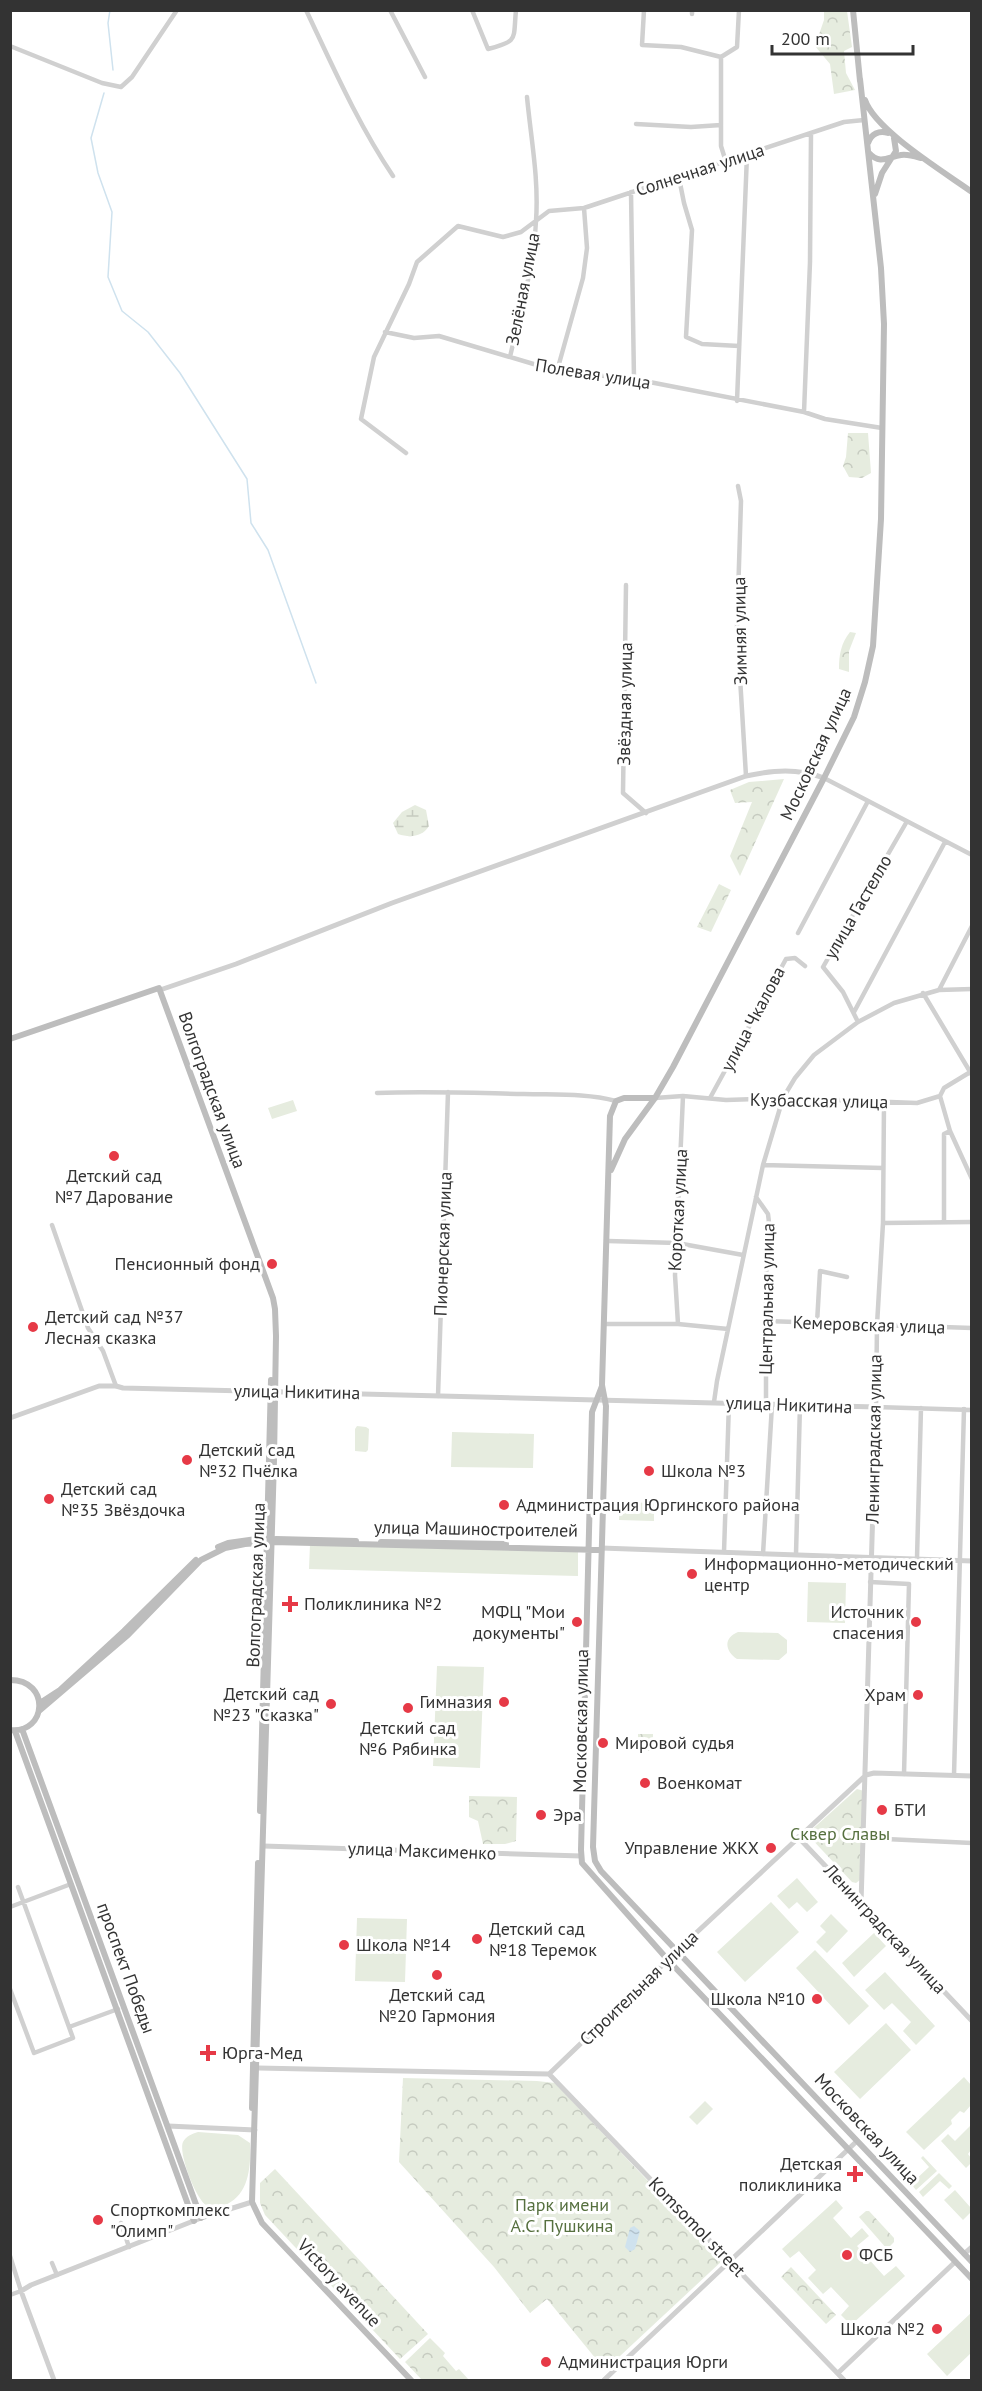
<svg xmlns="http://www.w3.org/2000/svg" width="982" height="2391" font-family="'PT Sans',sans-serif">
  <defs>
    <pattern id="forest-crowns" width="20" height="18" patternUnits="userSpaceOnUse" patternTransform="scale(1.5)"><rect width="20" height="18" fill="#e6ecdf"/><path d="M2 6a3 3 0 1 1 6 0M12 15a3 3 0 1 1 6 0" fill="none" stroke="#c6cbc0"/></pattern>
    <pattern id="wetland-marsh" width="20" height="14" patternUnits="userSpaceOnUse" patternTransform="scale(1.5)"><rect width="20" height="14" fill="#e6ecdf"/><path d="M1 5h8M5 5V1M11 12h8M15 12V8" fill="none" stroke="#c6cbc0"/></pattern>
    <pattern id="water-ripples" width="26" height="14" patternUnits="userSpaceOnUse" patternTransform="scale(1.5)"><rect width="26" height="14" fill="#cfe2ee"/><path d="M2 4q2-2 4 0t4 0M15 11q2-2 4 0t4 0" fill="none" stroke="#b2c2cd"/></pattern>
  </defs>
  <rect width="100%" height="100%" fill="#fff"/>
  <!-- green -->
  <path fill="#e6ecdf" d="M293 1100 297 1111 272 1119 268 1108Z
    M357 1426 366 1427 369 1429 368 1450 366 1452 355 1451V1429Z
    M452 1432 534 1434 533 1468 451 1467Z
    M620 1502 654 1503V1521L619 1520Z
    M310 1544 578 1551V1576L309 1569Z
    M808 1582 846 1583 845 1623 807 1622Z
    M738 1632 778 1633 787 1640V1653L779 1660 737 1659C725 1651 723 1638 738 1632Z
    M437 1666 484 1667 480 1768 433 1766Z
    M797 1878 818 1902 807 1912 797 1902 789 1909 777 1896Z
    M771 1902 799 1932 745 1982 717 1952Z
    M831 1914 848 1931 827 1953 816 1942 826 1932 820 1926Z
    M357 1918 407 1919 405 1982 355 1981Z
    M874 1933 886 1946 854 1977 842 1963Z
    M815 1950 869 2006 849 2025 796 1968Z
    M885 1972 935 2026 916 2045 903 2031 911 2022 892 2003 884 2010 865 1990Z
    M886 2023 911 2050 860 2099 834 2072Z
    M964 2077 971 2085V2105L964 2113 960 2111 951 2120 952 2124 924 2150 906 2132Z
    M705 2101 713 2109 697 2125 689 2117Z
    M971 2125V2150L968 2154 971 2158V2163L966 2168 941 2141 948 2134 955 2141Z
    M198 2132 238 2135 250 2143C251 2168 249 2196 223 2206 217 2208 211 2209 206 2205 196 2199 178 2153 183 2142 186 2136 192 2134 198 2132Z
    M923 2156 937 2171 916 2190 911 2184 929 2167 921 2158Z
    M939 2173 952 2186 949 2189 940 2181 923 2197 919 2192Z
    M955 2190 971 2208V2212L963 2220 944 2200Z
    M836 2200 843 2208 833 2218 851 2238 862 2228 869 2236 857 2246 884 2276 896 2266 905 2276 851 2325 841 2315 849 2306 831 2287 823 2294 808 2278 816 2270 799 2251 790 2258 782 2249Z
    M971 2313V2353L947 2376 927 2354Z"/>
  <!-- forest -->
  <path fill="url(#forest-crowns)" d="M824 11H847L852 47 844 51 846 73 855 90 834 94 830 64 815 46 824 20Z
    M848 433H868L871 473 862 478 849 477 843 466 846 457Z
    M850 632 856 633 849 651V672L839 669C839 655 841 643 850 632Z
    M784 779 740 876 730 856 752 802 735 803 730 790 749 782Z
    M719 884 731 890 711 932 697 927Z
    M638 1734H653V1751H638Z
    M857 1789 864 1791 860 1880 856 1883 852 1882 807 1834Z
    M469 1796 517 1797 516 1841 505 1844H483L478 1821 469 1817Z
    M403 2078 537 2081 555 2083 723 2260 605 2370 547 2299 530 2313 494 2267 399 2162Z
    M275 2169 428 2334 400 2359 265 2215 260 2203V2183Z
    M866 2211H869L894 2238V2242L887 2249 859 2217Z
    M791 2267 836 2315 826 2324 781 2277Z
    M430 2338 445 2353 443 2356 456 2371 459 2369 469 2380H422L405 2362Z"/>
  <!-- wetland -->
  <path fill="url(#wetland-marsh)" d="M415 805 426 810 429 826C422 837 410 838 398 834L393 823 402 812Z"/>
  <!-- water -->
  <path fill="url(#water-ripples)" d="M634 2226 640 2231 635 2249 630 2252 625 2247 630 2228Z"/>
  <g fill="none" stroke-linecap="round" stroke-linejoin="round">
    <!-- stream -->
    <path stroke="#cfe2ee" stroke-width="1.5" d="M110 10 108 23 113 70
      M104 93 91 138 98 173 112 212 108 277 122 311 148 332 180 373 247 479 251 523 268 550 316 683"/>
    <!-- minor -->
    <path stroke="#d0d0d0" stroke-width="4.5" d="M306 10C333 67 358 124 393 176
      M390 10 425 77
      M472 10 488 49C519 41 513 40 516 10
      M644 10 642 45 681 47 721 57
      M692 14V10
      M10 46 102 83 121 87 132 77 177 10
      M636 124 691 127 721 125
      M726 162 721 146V57L737 47 739 10
      M679 178 684 203 692 230 686 337 702 344 739 346
      M631 192 634 379
      M385 332 414 338 439 336 557 371 634 379 804 412 825 419 882 428
      M510 357C520 312 534 267 536 221 539 179 531 139 527 97
      M557 371 583 278 587 248 584 208
      M737 401 747 155
      M804 412 810 262 811 133
      M406 453 361 419 374 357 409 284 417 262 458 226 503 237 521 232 549 211 584 208 844 122 864 120
      M738 486 741 501 737 628 746 776
      M626 585 623 793 646 813
      M824 778 972 855
      M798 933 867 803
      M939 990 972 926
      M923 993 972 1075
      M854 1012 945 842
      M858 1022 843 992 823 967 906 823
      M377 1093C426 1091 475 1093 524 1094 555 1095 586 1093 616 1101
      M940 1096 950 1131 972 1179
      M940 1096 944 1088 972 1071
      M655 1098 683 1096 726 1100 783 1098 917 1103 940 1096
      M710 1098 786 959 795 958 805 966
      M884 1102 883 1223 877 1325 876 1407 972 1410
      M763 1165 883 1168
      M756 1197 768 1214 770 1231 766 1275V1404
      M944 1222V1134L950 1131
      M883 1223 972 1222
      M52 1225 88 1328 103 1351 116 1386
      M608 1241 677 1243 743 1255
      M766 1321 972 1328
      M817 1323 820 1271 847 1277
      M605 1324H678L728 1329
      M678 1324 675 1275 683 1096
      M438 1396 448 1092
      M714 1402 717 1381 763 1165 783 1098 795 1078 814 1055 858 1022 894 1003 939 990 972 989
      M724 1552 729 1403
      M763 1554 772 1405
      M796 1554 800 1405
      M917 1558 921 1408
      M870 1582 909 1584 904 1774
      M954 1775 964 1409
      M864 1838 972 1843
      M18 1887 69 2027
      M10 1907 71 1884
      M10 1989 34 2053 73 2038 69 2027 118 2009
      M121 2223 129 2247
      M10 2256 21 2291 10 2295
      M52 2263 57 2275"/>
    <!-- tertiary -->
    <path stroke="#d0d0d0" stroke-width="5" d="M160 990 236 964 392 903 746 776C774 770 797 768 824 778
      M10 1418 99 1386H116L123 1388 876 1407 861 1904
      M601 1548 972 1561
      M798 1837 972 2021
      M263 1846 581 1856
      M258 2068 549 2074 696 1933 866 1775 874 1773 972 1776
      M549 2074 844 2380
      M168 2126 255 2130
      M964 2254 972 2247
      M838 2373 955 2262
      M54 2380 21 2291 31 2285 201 2218 252 2202
      M604 2380 857 2141"/>
    <!-- secondary -->
    <path stroke="#bdbdbd" stroke-width="6" d="M853 10 860 81
      M865 100C875 130 944 172 972 192
      M868 143C871 134 879 130 888 133
      M869 153C880 165 888 157 901 155 908 154 914 156 921 158
      M875 194 882 173 896 151 894 138
      M10 1039 159 988 273 1298 275 1309 276 1336 274 1460 252 2202 262 2223 411 2380
      M655 1098H624L616 1101 610 1116 602 1385 606 1406 593 1847 595 1861 601 1871 972 2262
      M611 1170 625 1139 655 1098 673 1067 824 778 854 717 865 682 873 646 881 519 884 324 881 268 860 79
      M602 1386 592 1412 581 1850 582 1863 668 1960 972 2279
      M276 1539 356 1541
      M381 1542 506 1544
      M218 1547 228 1543 257 1539
      M10 1680C51 1680 47 1734 10 1730
      M40 1703 60 1690 124 1631 196 1560
      M39 1711 128 1635 201 1560 225 1548 245 1544 272 1542 601 1550
      M22 1729 201 2218
      M15 1731 194 2221
      M260 1811 271 1380
      M252 2108 258 1863"/>
  </g>
  <!-- markers -->
  <g fill="#e63946" stroke="#fff" stroke-width="2">
    <circle cx="114" cy="1156" r="6"/>
    <circle cx="272" cy="1264" r="6"/>
    <circle cx="33" cy="1327" r="6"/>
    <circle cx="187" cy="1460" r="6"/>
    <circle cx="649" cy="1471" r="6"/>
    <circle cx="49" cy="1499" r="6"/>
    <circle cx="504" cy="1505" r="6"/>
    <circle cx="692" cy="1574" r="6"/>
    <path d="M287 1595h6v6h6v6h-6v6h-6v-6h-6v-6h6z"/>
    <circle cx="577" cy="1622" r="6"/>
    <circle cx="916" cy="1622" r="6"/>
    <circle cx="918" cy="1695" r="6"/>
    <circle cx="504" cy="1702" r="6"/>
    <circle cx="331" cy="1704" r="6"/>
    <circle cx="408" cy="1708" r="6"/>
    <circle cx="603" cy="1743" r="6"/>
    <circle cx="645" cy="1783" r="6"/>
    <circle cx="882" cy="1810" r="6"/>
    <circle cx="541" cy="1815" r="6"/>
    <circle cx="771" cy="1848" r="6"/>
    <circle cx="477" cy="1939" r="6"/>
    <circle cx="344" cy="1945" r="6"/>
    <circle cx="437" cy="1975" r="6"/>
    <circle cx="817" cy="1999" r="6"/>
    <path d="M205 2044h6v6h6v6h-6v6h-6v-6h-6v-6h6z"/>
    <path d="M852 2165h6v6h6v6h-6v6h-6v-6h-6v-6h6z"/>
    <circle cx="98" cy="2220" r="6"/>
    <circle cx="847" cy="2255" r="6"/>
    <circle cx="937" cy="2329" r="6"/>
    <circle cx="546" cy="2362" r="6"/>
  </g>
  <g text-anchor="middle" stroke-width="6" stroke-linejoin="round" paint-order="stroke">
    <!-- street labels -->
    <g font-size="18" fill="#333" stroke="#fff">
      <text transform="translate(700 170) rotate(-18)" y="6">Солнечная улица</text>
      <text transform="translate(523 289) rotate(-79)" y="6">Зелёная улица</text>
      <text transform="translate(593 374) rotate(9)" y="6">Полевая улица</text>
      <text transform="translate(740 631) rotate(-91)" y="6">Зимняя улица</text>
      <text transform="translate(625 704) rotate(-89)" y="6">Звёздная улица</text>
      <text transform="translate(816 754) rotate(-65)" y="6">Московская улица</text>
      <text transform="translate(858 907) rotate(-60)" y="6">улица Гастелло</text>
      <text transform="translate(753 1019) rotate(-62)" y="6">улица Чкалова</text>
      <text transform="translate(212 1090) rotate(70)" y="6">Волгоградская улица</text>
      <text transform="translate(819 1101) rotate(1)" y="6">Кузбасская улица</text>
      <text transform="translate(678 1210) rotate(-87)" y="6">Короткая улица</text>
      <text transform="translate(443 1244) rotate(-88)" y="6">Пионерская улица</text>
      <text transform="translate(767 1299) rotate(-89)" y="6">Центральная улица</text>
      <text transform="translate(869 1325) rotate(2)" y="6">Кемеровская улица</text>
      <text transform="translate(297 1392) rotate(1)" y="6">улица Никитина</text>
      <text transform="translate(789 1405) rotate(2)" y="6">улица Никитина</text>
      <text transform="translate(874 1439) rotate(-89)" y="6">Ленинградская улица</text>
      <text transform="translate(476 1529) rotate(1)" y="6">улица Машиностроителей</text>
      <text transform="translate(256 1585) rotate(-88)" y="6">Волгоградская улица</text>
      <text transform="translate(581 1721) rotate(-89)" y="6">Московская улица</text>
      <text transform="translate(422 1851) rotate(2)" y="6">улица Максименко</text>
      <text transform="translate(885 1929) rotate(47)" y="6">Ленинградская улица</text>
      <text transform="translate(126 1968) rotate(70)" y="6">проспект Победы</text>
      <text transform="translate(639 1988) rotate(-44)" y="6">Строительная улица</text>
      <text transform="translate(867 2129) rotate(47)" y="6">Московская улица</text>
      <text transform="translate(697 2227) rotate(46)" y="6">Komsomol street</text>
      <text transform="translate(339 2283) rotate(47)" y="6">Victory avenue</text>
    </g>
    <!-- poi labels -->
    <g font-size="18" fill="#333" stroke="#fff" text-anchor="start">
      <text x="114" y="1182" text-anchor="middle">Детский сад<tspan x="114" dy="21">№7 Дарование</tspan></text>
      <text x="260" y="1270" text-anchor="end">Пенсионный фонд</text>
      <text x="45" y="1323">Детский сад №37<tspan x="45" dy="21">Лесная сказка</tspan></text>
      <text x="199" y="1456">Детский сад<tspan x="199" dy="21">№32 Пчёлка</tspan></text>
      <text x="661" y="1477">Школа №3</text>
      <text x="61" y="1495">Детский сад<tspan x="61" dy="21">№35 Звёздочка</tspan></text>
      <text x="516" y="1511">Администрация Юргинского района</text>
      <text x="704" y="1570">Информационно-методический<tspan x="704" dy="21">центр</tspan></text>
      <text x="304" y="1610">Поликлиника №2</text>
      <text x="565" y="1618" text-anchor="end">МФЦ "Мои<tspan x="565" dy="21">документы"</tspan></text>
      <text x="904" y="1618" text-anchor="end">Источник<tspan x="904" dy="21">спасения</tspan></text>
      <text x="319" y="1700" text-anchor="end">Детский сад<tspan x="319" dy="21">№23 "Сказка"</tspan></text>
      <text x="906" y="1701" text-anchor="end">Храм</text>
      <text x="492" y="1708" text-anchor="end">Гимназия</text>
      <text x="408" y="1734" text-anchor="middle">Детский сад<tspan x="408" dy="21">№6 Рябинка</tspan></text>
      <text x="615" y="1749">Мировой судья</text>
      <text x="657" y="1789">Военкомат</text>
      <text x="894" y="1816">БТИ</text>
      <text x="553" y="1821">Эра</text>
      <text x="759" y="1854" text-anchor="end">Управление ЖКХ</text>
      <text x="489" y="1935">Детский сад<tspan x="489" dy="21">№18 Теремок</tspan></text>
      <text x="356" y="1951">Школа №14</text>
      <text x="437" y="2001" text-anchor="middle">Детский сад<tspan x="437" dy="21">№20 Гармония</tspan></text>
      <text x="805" y="2005" text-anchor="end">Школа №10</text>
      <text x="222" y="2059">Юрга-Мед</text>
      <text x="842" y="2170" text-anchor="end">Детская<tspan x="842" dy="21">поликлиника</tspan></text>
      <text x="110" y="2216">Спорткомплекс<tspan x="110" dy="21">"Олимп"</tspan></text>
      <text x="859" y="2261">ФСБ</text>
      <text x="925" y="2335" text-anchor="end">Школа №2</text>
      <text x="558" y="2368">Администрация Юрги</text>
    </g>
    <!-- park labels -->
    <g font-size="18" fill="#56703f" stroke="#fff">
      <text x="840" y="1840">Сквер Славы</text>
      <text x="562" y="2211">Парк имени<tspan x="562" dy="21">А.С. Пушкина</tspan></text>
    </g>
  </g>
  <!-- border -->
  <rect width="982" height="2391" fill="none" stroke="#333333" stroke-width="24"/>
  <!-- scale -->
  <path d="M772 45v9h141v-9" fill="none" stroke="#333333" stroke-width="3"/>
  <text x="781" y="45" font-size="18" fill="#333333" stroke="#ffffff" stroke-width="4.5" paint-order="stroke">200 m</text>
</svg>
